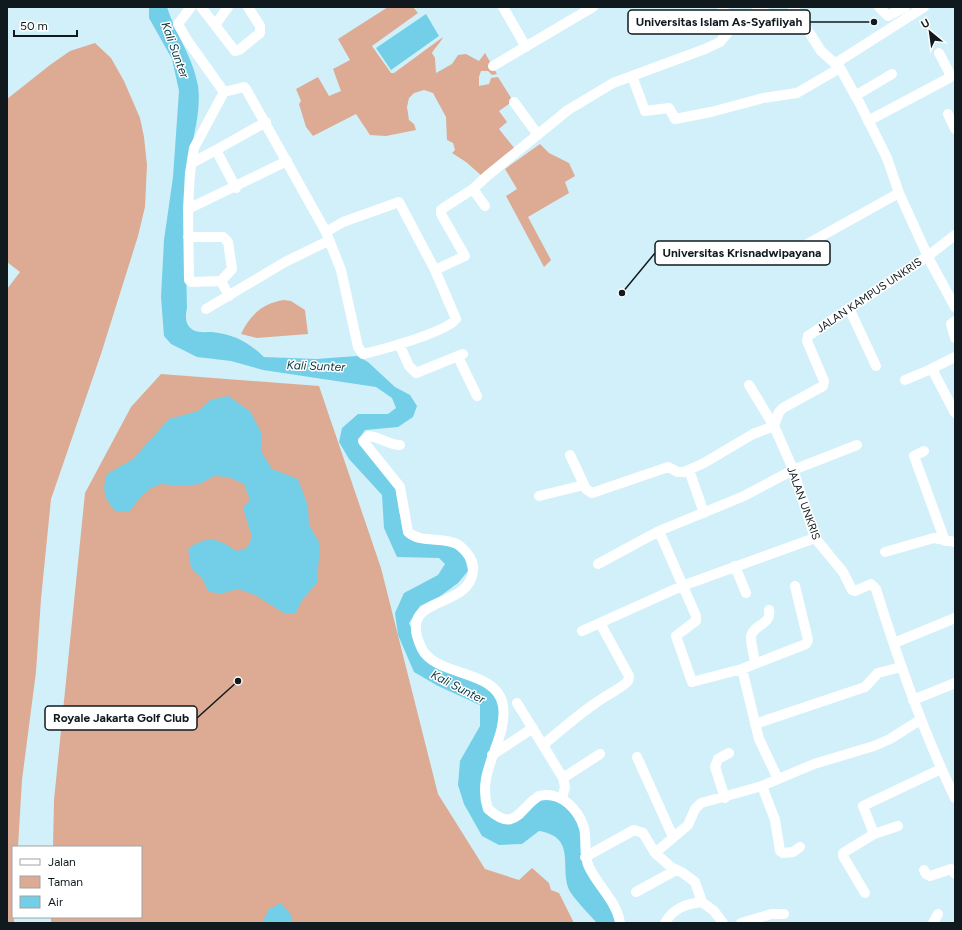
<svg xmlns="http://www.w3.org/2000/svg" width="962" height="930" font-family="Figtree,sans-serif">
  <rect width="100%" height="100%" fill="#d2f0f9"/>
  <!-- green -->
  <path fill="#ddab93" d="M388 7H413L418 13 372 46 391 73H394L443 37C440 44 435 47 432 53L435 58 436 73 452 64 458 55 466 54 479 61 485 53 497 74 492 75 488 71H481L479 77V86L489 84 491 78 498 77 513 101 499 111 507 122 499 129 515 149 483 177 466 162 452 153 455 150 453 143 447 140 446 117 433 93 424 90 414 93 409 98 407 107 409 120 414 124 416 130 386 136 370 135 356 114 313 136 306 127 299 104 301 101 296 89 318 77 329 96 341 91 333 69 350 60 338 39Z
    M95 43 111 58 124 81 140 118 144 137 147 165 145 207 138 236 101 354 51 499 41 599 36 672 22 780 18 847H13L14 923H7V289L20 272 7 262V99L50 65 70 51Z
    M540 144 549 153 569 163 575 176 565 182 569 193 528 217 551 260 544 267 506 196 517 189 505 169Z
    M284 300 291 301 305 310 308 334 257 338 241 334C250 315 263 303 284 300Z
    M161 374 319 386 381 568 438 794 485 869 519 880 532 868 549 883 551 890 559 893 574 923H51V917H141V847H53L54 800 85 493 131 407Z"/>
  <!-- water -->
  <path fill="#72cfe7" d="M149 7H167C176 35 193 57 198 86 202 115 190 145 187 174 184 219 186 263 187 308 185 317 185 325 193 330 198 333 206 332 212 332 235 335 247 341 264 357L316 359 357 356 368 362 395 387 410 395 417 406 413 417 398 427 365 430 358 440 396 482 399 511 406 533 463 551 468 571 458 583 439 597 420 606 409 623 425 658 488 685 503 705 485 801 505 819 535 798 555 795 584 828 585 857 620 923H597C591 916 569 894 568 887 561 863 575 837 539 831L522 844 499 845 482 836 464 804 458 785 460 761 480 726V705L438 686 414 672 398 635 395 613 404 593 438 575 445 564 439 558 397 557 384 528 382 495 349 459 339 442 342 428 358 414H388L396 408 392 398 376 387 263 370 231 361 197 357 171 344 164 336 161 297 164 240 173 177 179 91 172 59 149 18Z
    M426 14 439 36 391 70 376 48Z
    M228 396 250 411 262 434V453L272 469 298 479 308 506 309 525 320 544 317 583 302 600 296 613H284L255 595 238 589 220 594 208 591 202 578 191 568 188 549C207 535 218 538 236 551L247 548 252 537 243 508 250 500 244 484 228 477 214 476 200 484 181 486 161 484 151 488 140 498 130 511 116 512C105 499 101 491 107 474L133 459 169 419 198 411 210 400Z
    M281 903 291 915V923H262L269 909Z"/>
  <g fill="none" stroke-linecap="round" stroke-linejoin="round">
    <!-- street -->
    <path stroke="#fff" stroke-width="10" d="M191 7 178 24 187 40 224 92
      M201 7 235 51 239 50 260 33V26L248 7
      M503 7 526 47
      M722 7 733 26
      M793 7 821 51 840 68 860 104 887 158 899 193 930 261 955 307
      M879 7 888 16 905 7
      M215 25 228 7
      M836 63 924 7
      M493 66 593 7
      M632 76 645 111 669 108 675 119 711 112 763 98 797 93 840 68
      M855 96 892 74
      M514 102 538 135
      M948 114 955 129
      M868 121 949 78V72L939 53
      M192 163 216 150
      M236 188 216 150 266 122
      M473 189 485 206
      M188 209 287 161
      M188 237H223L228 242 232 269 221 281 229 296
      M782 258 899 193
      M435 270 465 256 441 214V210L445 207 473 189 487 176 568 110 613 83 705 49 720 42 733 26 764 7
      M221 281 191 282 189 280 188 209 190 173 194 148 224 92 244 87 246 89 326 232 341 270 358 347 363 354C381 350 447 332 456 319L435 270 399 202 343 222 326 232
      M849 308 876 366
      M206 309 285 262 328 241
      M955 321 951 324 955 338
      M399 344 409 366 416 373 463 354
      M458 357 477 396
      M932 369 955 413
      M905 380 929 370 955 357
      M749 385 774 426 793 469 815 538 843 572 852 590 855 591 871 584 876 589C898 660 922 730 955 798
      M774 426 779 412 783 408 823 386 824 381 807 341 808 336 928 256 955 235
      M400 445C393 446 379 437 369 436L363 441 400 487 408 532C421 544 443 536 457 544 461 546 463 549 466 552 471 558 474 564 473 571 469 612 394 592 422 649 436 677 498 669 503 706 508 741 475 771 488 809 516 834 519 808 539 796 560 791 578 808 584 828 587 841 583 855 589 867 598 886 617 902 620 923
      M924 451 914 456 945 541
      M570 455 586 489 592 493 668 467 678 472H684L704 463 753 434 774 426
      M689 470 704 513
      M539 496 584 485
      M659 531 696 616V621L693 623 676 636 692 682 742 669 806 644 808 640 795 586
      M885 552 934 538 955 542
      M598 564 659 531 744 496 793 470 857 445
      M735 566 746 593
      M582 631 682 586 815 538
      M899 641 955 618
      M755 663C754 655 751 645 751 637 753 624 772 625 769 610
      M742 669 759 739 778 779
      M913 700 955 683
      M517 703 563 778 565 787 562 798
      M755 724 865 687 878 673 901 667
      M543 745C561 730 578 715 597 702 608 694 619 690 628 681L629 676 600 623
      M492 755 533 728
      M637 757 673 837
      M563 778 600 754
      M762 786 775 820 780 851 783 853 793 852 800 847
      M725 798 715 767 718 759 729 753
      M898 826 874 834 863 806 941 769
      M655 853 671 867 683 873 695 882 702 902
      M585 857 634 830 643 833 655 853 688 825 695 809 701 803 762 786 814 764 874 746 890 739 920 720
      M924 870 926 874 930 876 951 869 955 874
      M636 892 676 870
      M865 893 843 856V853L874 834
      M665 923C673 908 686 904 702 902L714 911 723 923
      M741 923 771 914H784
      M933 923 938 914"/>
  </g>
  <g text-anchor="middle" stroke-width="3" stroke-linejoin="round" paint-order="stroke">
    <!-- street labels -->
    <g font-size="11" fill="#101a1e" stroke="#fff">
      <text transform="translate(869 295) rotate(-34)" y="4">JALAN KAMPUS UNKRIS</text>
      <text transform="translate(804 503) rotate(70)" y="4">JALAN UNKRIS</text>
    </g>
    <!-- water labels -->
    <g font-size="12" font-style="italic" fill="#083640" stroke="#fff">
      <text transform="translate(175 50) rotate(70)" y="4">Kali Sunter</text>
      <text transform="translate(316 366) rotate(2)" y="4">Kali Sunter</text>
      <text transform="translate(458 687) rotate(27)" y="4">Kali Sunter</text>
    </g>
  </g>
  <!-- callouts -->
  <path fill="none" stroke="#101a1e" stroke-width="1.5" d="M874 22L810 22M622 293L655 253M238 681L197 718"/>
  <g fill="#101a1e" stroke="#fff" stroke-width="1.5">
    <circle cx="874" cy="22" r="4"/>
    <circle cx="622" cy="293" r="4"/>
    <circle cx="238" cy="681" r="4"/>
  </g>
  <g fill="#fff" stroke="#101a1e" stroke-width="1.5">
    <rect x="628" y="10" width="182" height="24" rx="4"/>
    <rect x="655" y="241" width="175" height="24" rx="4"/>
    <rect x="45" y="706" width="152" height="24" rx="4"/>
  </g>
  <g font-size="12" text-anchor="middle" font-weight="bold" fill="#101a1e">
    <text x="719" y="26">Universitas Islam As-Syafiiyah</text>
    <text x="742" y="257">Universitas Krisnadwipayana</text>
    <text x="121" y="722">Royale Jakarta Golf Club</text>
  </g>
  <!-- border -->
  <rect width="962" height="930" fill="none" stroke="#101a1e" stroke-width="16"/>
  <!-- legend -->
  <rect x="12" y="846" width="130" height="72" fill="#ffffff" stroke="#9fa3a5"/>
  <rect x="20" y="859" width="20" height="6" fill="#ffffff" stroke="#9fa3a5"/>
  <text x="48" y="866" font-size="12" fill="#101a1e">Jalan</text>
  <rect x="20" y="876" width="20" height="12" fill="#ddab93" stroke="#9fa3a5"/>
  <text x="48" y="886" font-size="12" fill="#101a1e">Taman</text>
  <rect x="20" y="896" width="20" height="12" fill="#72cfe7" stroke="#9fa3a5"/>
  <text x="48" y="906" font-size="12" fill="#101a1e">Air</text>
  <!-- north arrow -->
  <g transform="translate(930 32) rotate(331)" stroke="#ffffff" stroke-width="3" paint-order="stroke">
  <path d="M0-3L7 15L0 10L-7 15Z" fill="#101a1e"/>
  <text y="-6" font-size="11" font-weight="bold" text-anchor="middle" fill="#101a1e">U</text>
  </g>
  <!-- scale -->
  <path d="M14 30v6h63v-6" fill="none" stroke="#101a1e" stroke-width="2"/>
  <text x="20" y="30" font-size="12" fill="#101a1e" stroke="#ffffff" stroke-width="3" paint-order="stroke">50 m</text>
</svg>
